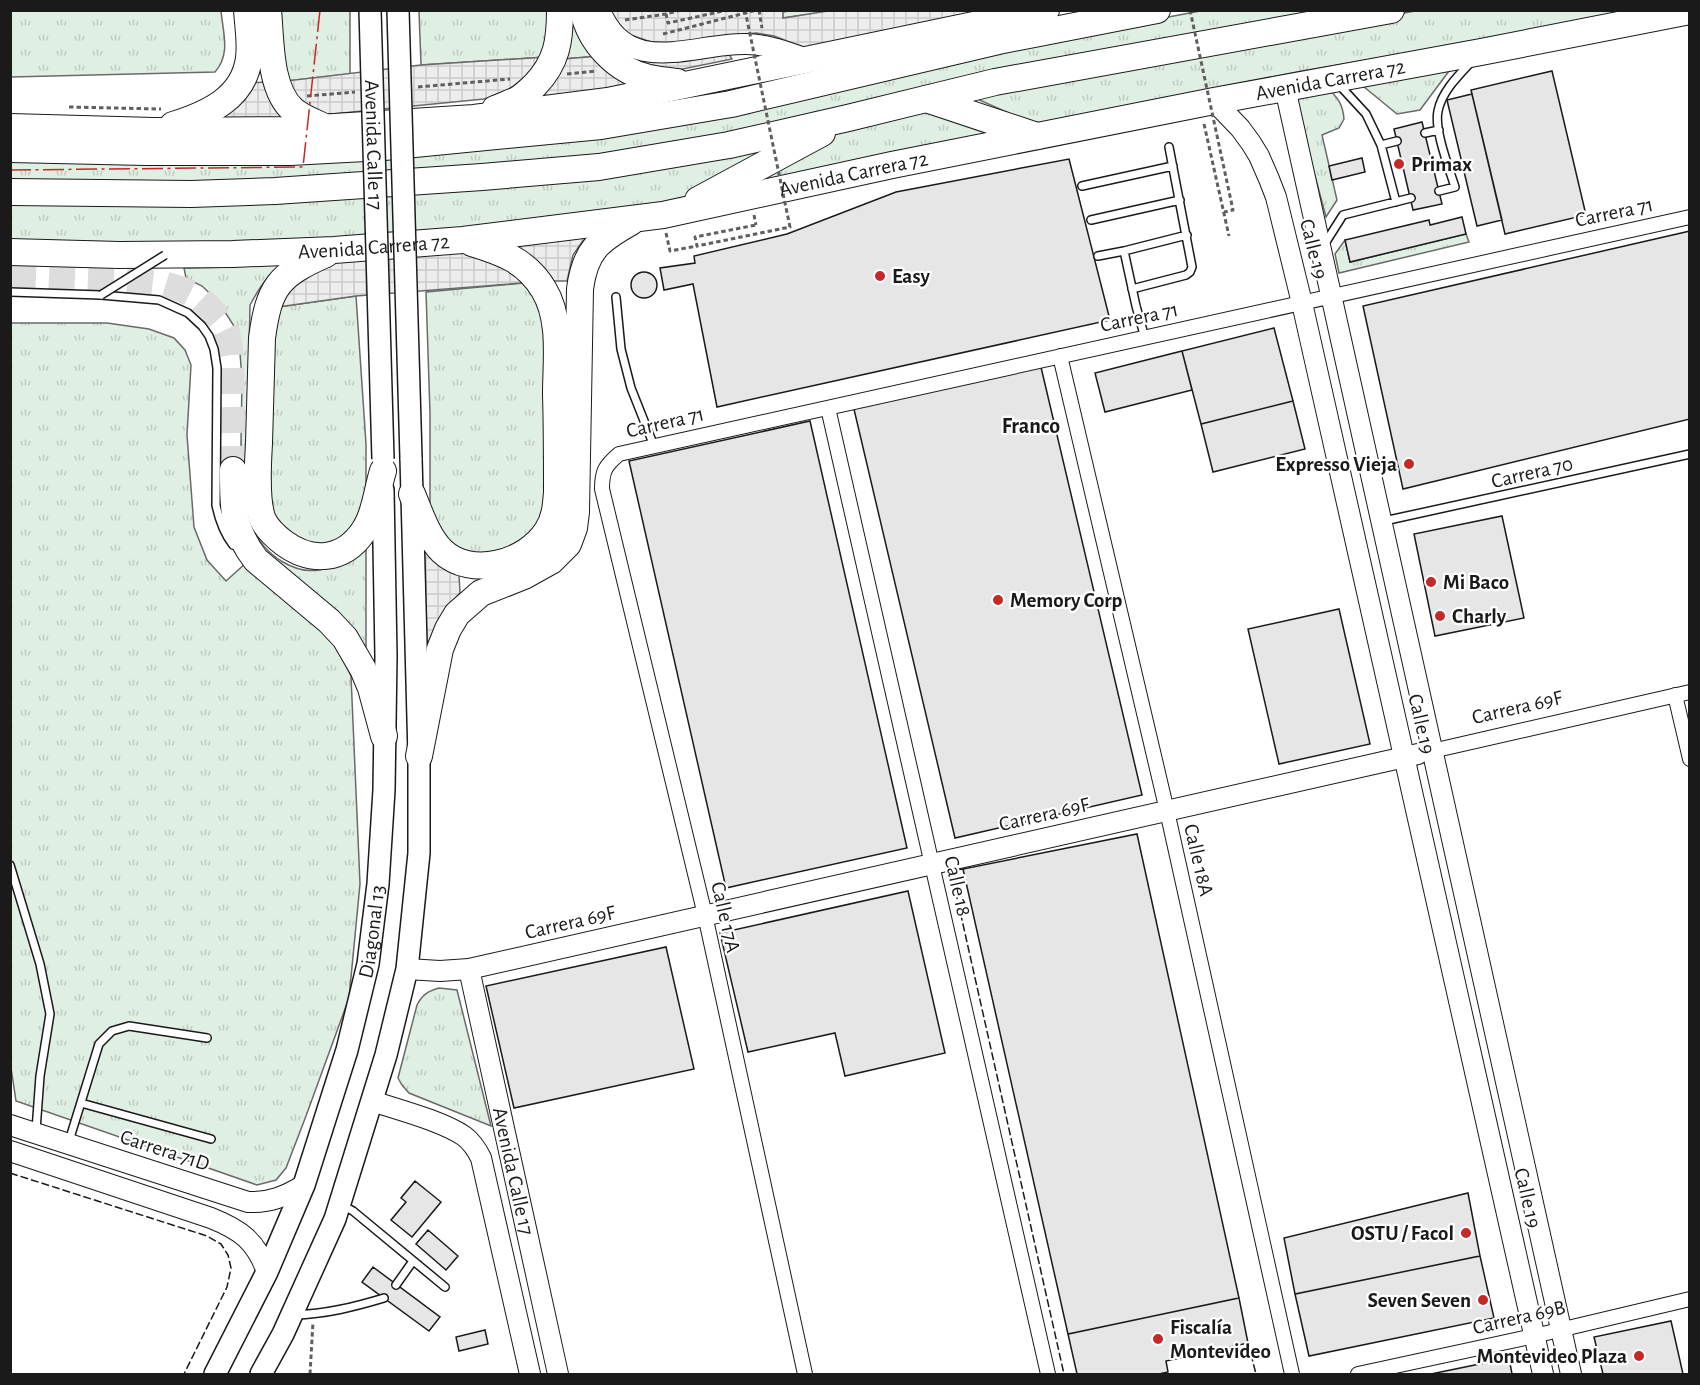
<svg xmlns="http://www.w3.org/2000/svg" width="1700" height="1385" font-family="'Alegreya Sans',sans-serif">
  <defs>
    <pattern id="grass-tufts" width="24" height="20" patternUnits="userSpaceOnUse" patternTransform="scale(1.5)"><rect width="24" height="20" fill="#e0efe3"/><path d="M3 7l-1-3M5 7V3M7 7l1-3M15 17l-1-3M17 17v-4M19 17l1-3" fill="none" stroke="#c0ccc2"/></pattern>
    <pattern id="plaza-grid" width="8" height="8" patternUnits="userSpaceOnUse" patternTransform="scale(1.5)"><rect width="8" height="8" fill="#ededed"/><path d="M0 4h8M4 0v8" fill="none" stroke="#cbcbcb"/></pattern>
  </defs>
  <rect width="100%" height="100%" fill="#fff"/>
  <!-- grass -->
  <path fill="url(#grass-tufts)" stroke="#6a6a6a" stroke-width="1.5" d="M789 10 834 11 783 18 782 12Z
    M10 11H221C223 33 231 54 215 72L11 77Z
    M276 11H350V74L286 81Z
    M419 11H553L547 57 421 65Z
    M568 11 600 56 563 59Z
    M1200 11H1332L820 116 600 158 245 184 11 182V157H345L1021 45Z
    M1415 11H1634L1496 38 1302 71 1034 124 968 95Z
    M1455 63 1420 110 1397 114 1358 82Z
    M1327 88C1338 97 1343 105 1344 119L1339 128 1322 135 1337 200 1326 217 1293 94Z
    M929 110 1003 131 750 185 850 122Z
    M796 137 673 204 474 227 277 243 11 241V200H78Z
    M1466 234 1469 242 1339 273 1335 254 1345 240 1350 262Z
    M260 263H290C267 276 263 281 250 305L246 507C248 513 248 520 251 525 262 554 298 580 329 567 341 562 356 547 366 539V658L262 553 240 507 242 379 240 353 234 326 218 301 202 286 186 278 184 268 233 267Z
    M534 282 547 317V502L541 522 511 552 476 556 457 548 438 534 430 515V413L426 292Z
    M356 296 366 444V501L360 522 331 546 290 541 268 507 269 370 278 307Z
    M10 323H107L149 329 174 338 185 350 191 365 187 435 194 527 207 560 226 581 246 563 318 627 336 646 351 676 360 884 349 998 306 1116 286 1168 276 1180 257 1185 16 1101 10 1061Z
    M439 988 457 990 491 1126 409 1093 402 1085 398 1078 417 1005C422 995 428 991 439 988Z"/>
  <!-- plaza -->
  <path fill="url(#plaza-grid)" stroke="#6a6a6a" stroke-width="1.5" d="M834 10 1002 11 808 49 774 36 756 33 671 43 651 42 631 35 620 29 610 11H789L783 12V18Z
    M621 48 727 51 732 59 673 71 629 61Z
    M600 56 642 83 522 102 563 59Z
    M547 57 529 74 512 87 497 95 484 99 322 115 298 101 286 81 421 65Z
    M265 82 289 118 214 119 250 83Z
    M596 228 582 242 573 255 567 281H547L495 243Z
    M464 252 482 257 534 282 356 296 278 307 296 279 331 262Z
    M418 540 447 568 459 575 460 593 452 602 421 693Z"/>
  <!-- building -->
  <path fill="#e6e6e6" stroke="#1a1a1a" stroke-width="1.5" d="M1552 71 1586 215 1505 234 1471 90Z
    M1472 94 1502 220 1477 226 1447 100Z
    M1422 122 1442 204 1413 210 1394 129Z
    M1362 158 1365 172 1332 180 1329 166Z
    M1069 159 1110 320 717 407 693 284 664 290 660 268 695 263 694 256 787 234 896 192Z
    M1462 217 1466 234 1350 262 1345 240 1429 220 1430 225Z
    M1690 231V419L1403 489 1363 306Z
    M631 285a13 13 0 1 1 26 0a13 13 0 1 1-26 0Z
    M1274 328 1293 401 1201 424 1182 351Z
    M1182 351 1192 390 1105 412 1095 373Z
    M1040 363 1142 795 955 838 853 405Z
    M1293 401 1305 449 1213 472 1201 424Z
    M810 421 907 848 726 888 629 461Z
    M1502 516 1524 618 1435 636 1414 534Z
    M1339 609 1370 744 1279 764 1248 629Z
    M1137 834 1239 1298 1068 1334 963 869Z
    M908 891 945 1053 845 1076 835 1033 748 1052 720 933Z
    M666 947 694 1069 514 1108 486 986Z
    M415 1181 441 1202 412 1237 391 1220 406 1202 401 1198Z
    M1468 1193 1480 1256 1295 1294 1284 1238Z
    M428 1230 458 1256 446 1270 416 1244Z
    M1480 1256 1494 1318 1309 1356 1295 1294Z
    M373 1267 440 1317 429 1331 362 1282Z
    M1239 1298 1248 1343 1166 1361 1168 1372 1159 1374H1077L1068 1334Z
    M1671 1321 1683 1374H1603L1594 1337Z
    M485 1330 488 1344 459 1351 456 1337Z
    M1509 1358 1512 1374H1431Z"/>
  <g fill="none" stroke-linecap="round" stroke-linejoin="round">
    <!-- highway-tunnel -->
    <path stroke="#ddd" stroke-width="26" stroke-dasharray="26 13" stroke-linecap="butt" d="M10 275 138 281 164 284 183 290 199 298 209 307 222 322 227 332 231 355 233 470"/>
    <!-- lane casing -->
    <g stroke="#1a1a1a" stroke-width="10">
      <path id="lane" d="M1339 86 1343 89 1366 114 1381 145 1397 141
        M1425 133 1439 130
        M1381 145 1396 202
        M1082 186 1173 166
        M1439 191 1455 187C1449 168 1434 130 1438 111 1442 91 1459 75 1472 61
        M1091 220 1180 200
        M1324 245 1343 215 1411 198
        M1098 256 1124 251
        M1132 289 1186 275 1190 272 1192 267 1169 147
        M10 292 101 295 159 300 188 313 202 326 209 336 214 349 217 368 216 505C219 520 223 532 233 545
        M616 297 621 349 631 388 654 446
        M1145 338 1136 306 1124 251 1187 235
        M1384 521 1690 454
        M10 865 40 964 50 1014 40 1076 36 1130
        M81 1103 211 1139
        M69 1141 99 1044 112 1031 129 1026 207 1038
        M342 1205 353 1211 445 1287
        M396 1285 413 1261
        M294 1315C326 1314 354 1307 384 1298"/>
    </g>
    <!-- street casing -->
    <g stroke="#1a1a1a" stroke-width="16">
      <path id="street" d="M1060 356 1167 811 1292 1374
        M828 408 1048 1374
        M1675 695 1690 759
        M1432 751 1690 692
        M805 1374 705 915 602 489C602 471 605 466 619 454L1690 217
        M1358 1374 1534 1336 1690 1299"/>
    </g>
    <!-- secondary casing -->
    <g stroke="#1a1a1a" stroke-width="22">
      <g id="secondary">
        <path d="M600 10C627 79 693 43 746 44 767 44 789 53 808 59"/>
        <path d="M1285 88 1571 1374"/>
        <path d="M1214 101 1240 128 1251 143 1259 156 1269 179 1276 197 1302 303 1543 1374"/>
        <path d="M407 969 440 971 469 969 1418 754"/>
        <path id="s1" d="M469 969 558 1374"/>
        <path d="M372 1101C399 1110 442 1121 464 1136 472 1142 477 1150 481 1158L530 1374"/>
        <path d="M10 1125 248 1202C270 1203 286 1196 304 1185"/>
        <path d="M10 1151 211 1218C241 1230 256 1241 267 1272"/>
      </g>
    </g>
    <!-- primary casing -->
    <g stroke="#1a1a1a" stroke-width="24">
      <g id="primary">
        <path id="s2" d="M215 1374 267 1272 304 1185 347 1050 368 964 378 884 384 790 386 656 383 490"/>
        <path d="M261 1374 283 1334 335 1219 386 1055 407 969 419 853V756L411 458"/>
      </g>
    </g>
    <!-- highway casing -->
    <g stroke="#1a1a1a" stroke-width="28">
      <g id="highway">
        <path d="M268 10C271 40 269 89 293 110 302 118 315 122 326 128"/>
        <path d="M583 10C590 43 617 71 649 78 658 80 668 81 677 82"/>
        <path d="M926 99 1037 136"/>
        <path d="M495 109C502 106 510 103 517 100 524 96 530 90 535 85 557 62 560 41 560 10"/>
        <path d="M173 125C208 114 244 98 249 58 251 42 248 26 247 10"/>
        <path d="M10 127 154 131 288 130 474 118 608 101 1046 10"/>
        <path d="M10 149 146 152H290L384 147 601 126 731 104 998 41 1157 10"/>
        <path d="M10 192 191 194 275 191 482 177 599 167 729 145 848 118 995 82 1391 10"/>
        <path d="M698 200 822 133"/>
        <path id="s3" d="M10 252 119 255 233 254 334 250 463 240 663 215 892 165 1214 101 1481 52 1690 11"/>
        <path d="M326 254C278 275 269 287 262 338 261 373 260 408 259 443 258 463 255 501 263 520 268 530 276 537 284 543 311 563 343 561 363 532 375 515 377 490 383 471"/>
        <path d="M233 470C233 508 232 529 256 560L329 621 345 638 363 669 371 688 384 736"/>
        <path d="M412 494C420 513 427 536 442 551 471 579 527 563 547 531 555 519 556 506 557 492 557 459 557 427 556 394 556 361 562 320 544 290 527 261 502 252 472 243"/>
        <path d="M419 756 440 649 448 629 457 614 481 593 524 576 551 561 568 544 574 528 576 512 580 289C585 250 599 240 631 222"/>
      </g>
    </g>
    <!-- path -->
    <path stroke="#5f5f5f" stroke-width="3" stroke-dasharray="4.5 3" stroke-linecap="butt" d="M681 10 666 14 668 23 728 10
      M759 10 762 28
      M625 20 666 14
      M663 34 757 10
      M567 74 597 71
      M418 87 510 79
      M307 96 355 92
      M69 107 161 109
      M1204 124 1229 236
      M754 215 756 225
      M666 233 670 251 697 246
      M310 1374 313 1322"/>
    <!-- lane -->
    <use href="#lane" stroke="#fff" stroke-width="7"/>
    <!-- street -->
    <use href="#street" stroke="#fff" stroke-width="14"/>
    <!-- secondary -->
    <use href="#secondary" stroke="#fff" stroke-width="20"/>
    <!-- primary -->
    <use href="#primary" stroke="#fff" stroke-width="21"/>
    <!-- highway -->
    <use href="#highway" stroke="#fff" stroke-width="26"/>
    <!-- lane-bridge casing -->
    <g stroke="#1a1a1a" stroke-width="10" stroke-linecap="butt">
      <path id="lane-bridge" d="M101 295 165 255"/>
    </g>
    <!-- primary-bridge casing -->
    <g stroke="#1a1a1a" stroke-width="24" stroke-linecap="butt">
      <g id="primary-bridge">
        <path id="s4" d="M370 10 383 459"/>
        <path d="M398 10 411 458"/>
      </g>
    </g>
    <!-- path-bridge -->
    <path stroke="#5f5f5f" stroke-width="3" stroke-dasharray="4.5 3" stroke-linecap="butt" d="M745 10 790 227 697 246 695 237 756 225
      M1190 10 1233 210 1224 212"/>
    <!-- lane-bridge -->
    <use href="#lane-bridge" stroke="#fff" stroke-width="7"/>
    <!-- primary-bridge -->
    <use href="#primary-bridge" stroke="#fff" stroke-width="21"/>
    <!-- fence -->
    <path stroke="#1a1a1a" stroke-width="1.5" stroke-dasharray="8 3" stroke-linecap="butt" d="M963 869 951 871 1064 1374
      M10 1173 207 1236 221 1244 228 1255 231 1268 227 1287 184 1374
      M1248 1343 1256 1374"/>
    <!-- power -->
    <path stroke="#c62828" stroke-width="1.5" stroke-dasharray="21 4.5 3 4.5" stroke-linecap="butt" d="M10 170 303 167 320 10"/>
  </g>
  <!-- markers -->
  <g fill="#c62828" stroke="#fff" stroke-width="2">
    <circle cx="1399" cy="164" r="6"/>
    <circle cx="880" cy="276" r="6"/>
    <circle cx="1409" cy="464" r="6"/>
    <circle cx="1431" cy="582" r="6"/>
    <circle cx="998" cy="600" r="6"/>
    <circle cx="1440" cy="616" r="6"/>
    <circle cx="1466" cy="1233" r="6"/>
    <circle cx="1483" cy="1300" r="6"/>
    <circle cx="1158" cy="1339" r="6"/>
    <circle cx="1639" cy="1356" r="6"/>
  </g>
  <g text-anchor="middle" stroke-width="4.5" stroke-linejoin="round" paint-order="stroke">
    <!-- street labels -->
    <g font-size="21" fill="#1a1a1a" stroke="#fff">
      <text dy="7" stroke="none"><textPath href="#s3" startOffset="1336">Avenida Carrera 72</textPath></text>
      <text dy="7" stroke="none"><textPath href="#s4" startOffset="135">Avenida Calle 17</textPath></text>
      <text dy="7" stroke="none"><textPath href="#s3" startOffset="850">Avenida Carrera 72</textPath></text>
      <text transform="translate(1614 212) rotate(-12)" y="7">Carrera 71</text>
      <text dy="7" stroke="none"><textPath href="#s3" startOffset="364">Avenida Carrera 72</textPath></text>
      <text transform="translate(1314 249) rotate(76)" y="7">Calle 19</text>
      <text transform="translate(1139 317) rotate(-12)" y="7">Carrera 71</text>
      <text transform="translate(665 422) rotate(-13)" y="7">Carrera 71</text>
      <text transform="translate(1532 472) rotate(-13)" y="7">Carrera 70</text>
      <text transform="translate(1517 707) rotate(-13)" y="7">Carrera 69F</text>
      <text transform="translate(1422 724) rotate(77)" y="7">Calle 19</text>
      <text transform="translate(1044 814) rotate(-13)" y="7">Carrera 69F</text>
      <text transform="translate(1199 860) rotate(77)" y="7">Calle 18A</text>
      <text transform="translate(958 886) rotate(77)" y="7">Calle 18</text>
      <text transform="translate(726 917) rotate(77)" y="7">Calle 17A</text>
      <text transform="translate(570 922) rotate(-13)" y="7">Carrera 69F</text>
      <text dy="7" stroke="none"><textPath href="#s2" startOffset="472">Diagonal 13</textPath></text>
      <text transform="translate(165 1150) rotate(18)" y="7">Carrera 71D</text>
      <text dy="7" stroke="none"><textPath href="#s1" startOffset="207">Avenida Calle 17</textPath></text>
      <text transform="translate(1528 1198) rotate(77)" y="7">Calle 19</text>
      <text transform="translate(1519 1317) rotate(-13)" y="7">Carrera 69B</text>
    </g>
    <!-- poi labels -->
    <g font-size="21" font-weight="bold" fill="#1a1a1a" stroke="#fff" text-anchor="start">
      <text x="1411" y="171">Primax</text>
      <text x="892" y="283">Easy</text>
      <text x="1397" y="471" text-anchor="end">Expresso Vieja</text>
      <text x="1443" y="589">Mi Baco</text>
      <text x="1010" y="607">Memory Corp</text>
      <text x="1452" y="623">Charly</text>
      <text x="1454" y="1240" text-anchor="end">OSTU / Facol</text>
      <text x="1471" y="1307" text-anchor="end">Seven Seven</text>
      <text x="1170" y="1334">Fiscalía<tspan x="1170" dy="24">Montevideo</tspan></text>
      <text x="1627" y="1363" text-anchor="end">Montevideo Plaza</text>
    </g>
    <!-- neighbourhood labels -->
    <g font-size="22" font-weight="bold" fill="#1a1a1a" stroke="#fff">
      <text x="1031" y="433">Franco</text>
    </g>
  </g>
  <!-- border -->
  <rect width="1700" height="1385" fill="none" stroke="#1a1a1a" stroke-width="24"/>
</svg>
